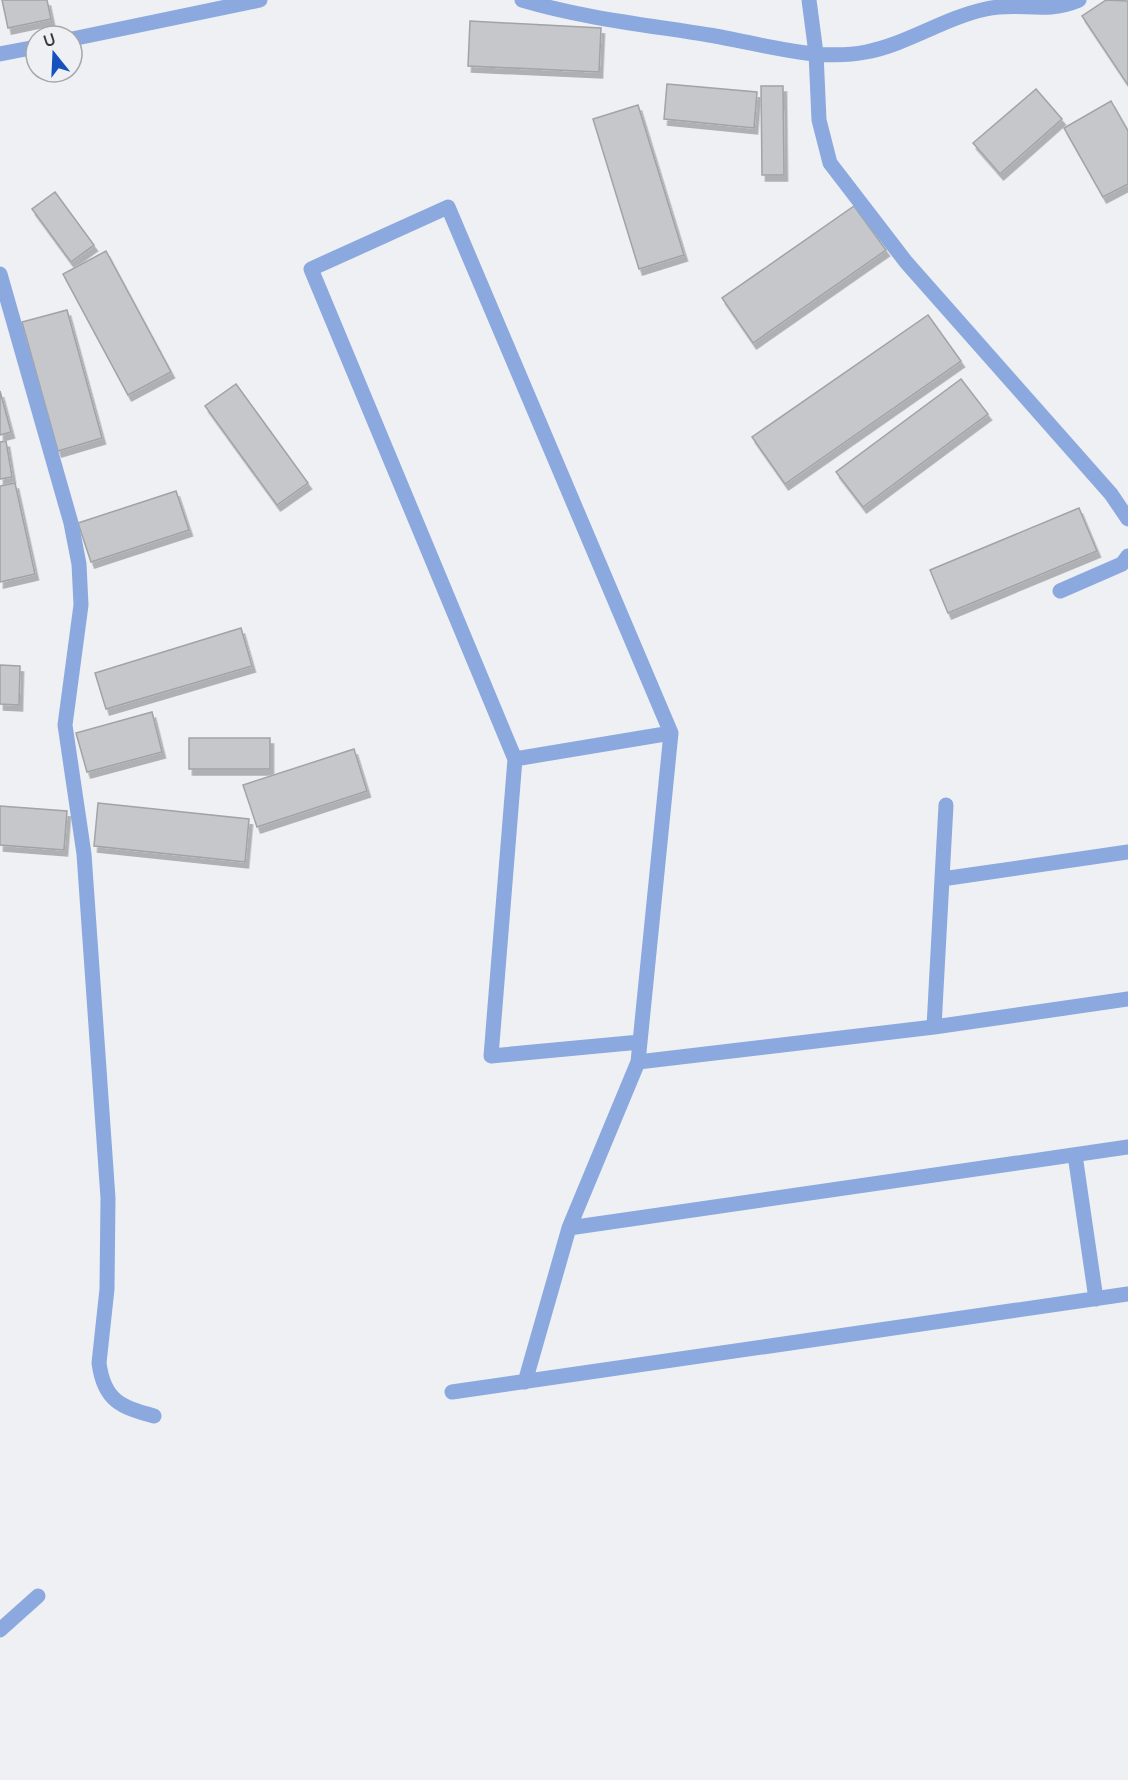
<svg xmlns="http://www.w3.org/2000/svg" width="1128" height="1780" font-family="Manrope,sans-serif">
  <defs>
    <filter id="shadow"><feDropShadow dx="3.5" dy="6" stdDeviation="0" flood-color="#0004"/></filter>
  </defs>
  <rect width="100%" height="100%" fill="#eef0f3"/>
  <!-- building -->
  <path fill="#c5c7ca" stroke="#a1a3a6" stroke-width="1.5" filter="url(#shadow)" d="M2 0H47L51 19 8 28Z
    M1106 0 1128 1V85L1082 16Z
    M470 21 601 28 599 72 468 66Z
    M667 84 757 92 754 128 664 119Z
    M761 86H783L784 175H762Z
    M1036 89 1062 119 1000 174 973 143Z
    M1111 101 1128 131V184L1103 197 1064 128Z
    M638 105 684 255 639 269 593 119Z
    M55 192 94 245 71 262 32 209Z
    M854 206 886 250 753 343 722 298Z
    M106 251 171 372 128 395 63 274Z
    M67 310 102 438 58 451 22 322Z
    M928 315 961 361 785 484 752 437Z
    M961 379 988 414 863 507 836 472Z
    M236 384 308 483 277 505 205 406Z
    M0 391 11 432 0 435Z
    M6 441 12 477 0 479V442Z
    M15 483 35 574 0 582V486Z
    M176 491 189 530 91 562 78 523Z
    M1079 508 1097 551 948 613 930 570Z
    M241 628 252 666 106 709 95 673Z
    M0 665 20 666 19 705 0 704Z
    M152 712 162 752 87 772 76 733Z
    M189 738H270V769H189Z
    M354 749 367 791 257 827 243 785Z
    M98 803 249 819 245 862 94 846Z
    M0 806 67 811 64 850 0 845Z"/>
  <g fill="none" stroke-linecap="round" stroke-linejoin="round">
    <!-- minor -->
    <path stroke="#8ba9de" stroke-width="15" d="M522 0C582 18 648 25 709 35 759 43 816 62 866 52 908 44 944 18 986 9 1021 1 1043 15 1079 0
      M809 0 816 53 819 120 830 163 906 262 1111 494 1128 519
      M72 39 260 0
      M0 54 36 47
      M0 274 71 523 79 564 81 605 65 725 84 854 108 1198 107 1289 99 1363C104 1401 121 1407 154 1416
      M1060 591 1122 564 1128 556
      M515 759 671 733
      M942 879 1128 852
      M934 1027 946 805
      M638 1062 934 1027 1128 999
      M1075 1155 1096 1299
      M569 1228 1128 1147
      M525 1382 569 1228 638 1062 640 1042 671 733 448 207 311 269 515 759 491 1056 640 1042
      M452 1392 1128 1294
      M0 1630 38 1596"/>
  </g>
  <!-- north arrow -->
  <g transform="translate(54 54) rotate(342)"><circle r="28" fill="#eef0f3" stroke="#a5a7a9" stroke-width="1.5"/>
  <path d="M0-4.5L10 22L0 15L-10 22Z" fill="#1650bc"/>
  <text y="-9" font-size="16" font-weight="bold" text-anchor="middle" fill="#38393a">U</text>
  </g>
</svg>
